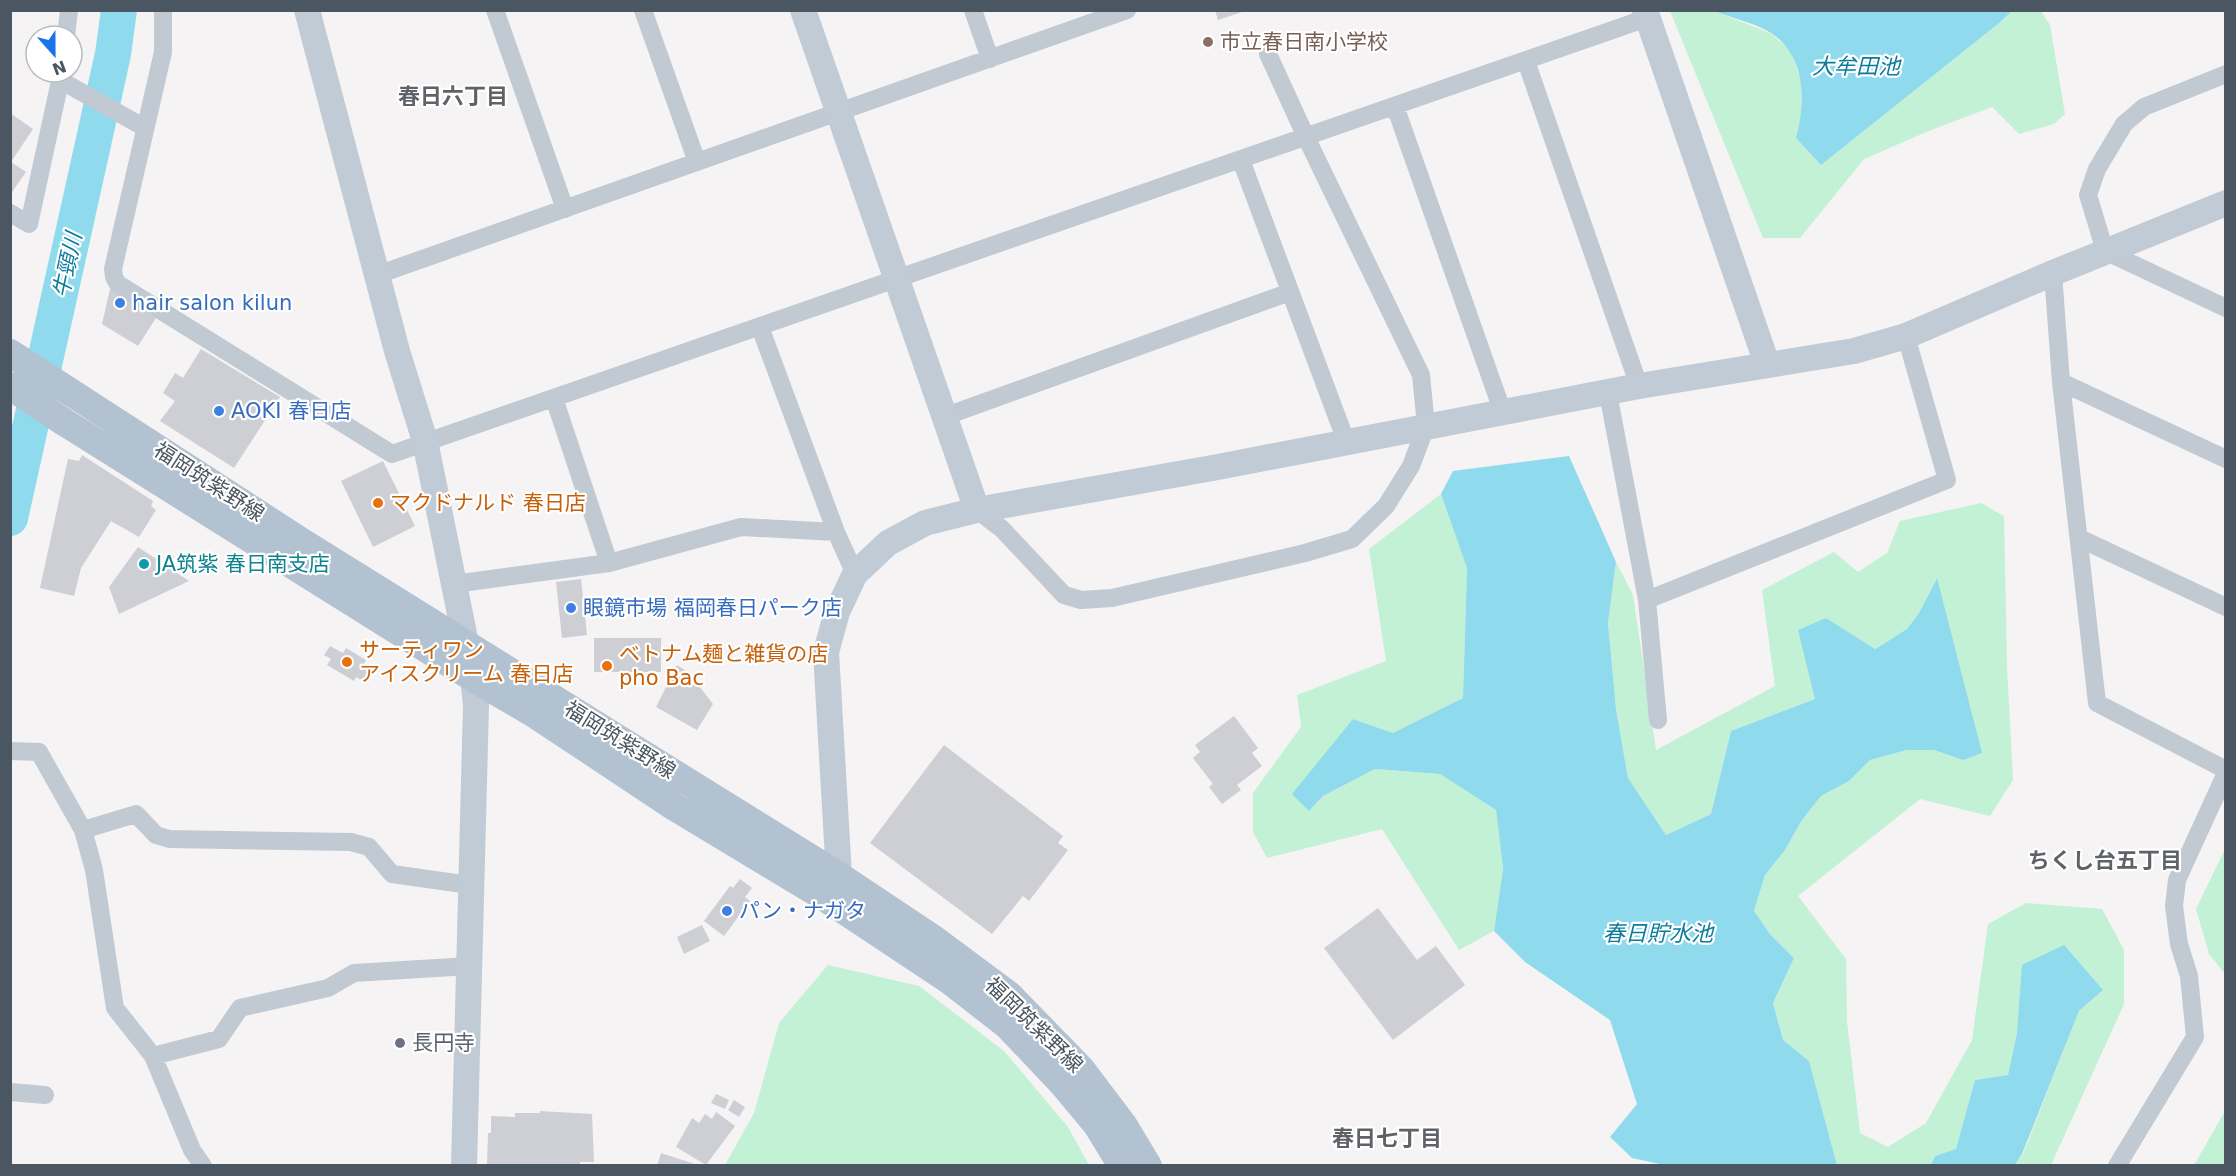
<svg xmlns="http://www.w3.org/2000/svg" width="2236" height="1176" font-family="'DejaVu Sans','Noto Sans JP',sans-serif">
  <rect width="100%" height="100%" fill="#f5f3f3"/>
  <!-- green -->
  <path fill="#c3f1d5" d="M1670 11H1714L1770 33 1791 51 1801 81 1802 115 1796 138 1821 165 1998 24 2012 11H2041L2050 25 2065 114 2054 124 2019 134 1992 107 1931 130 1864 159 1800 238H1763Z
    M1441 494 1467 567 1463 698 1393 733 1353 719 1309 811 1323 796 1375 769 1440 774 1496 810 1503 869 1494 931 1459 950 1382 829 1267 858 1253 832V793L1301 727 1297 695 1386 661 1369 549Z
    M1981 503 2004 516 2007 667 2013 780 1990 816 1920 799 1798 896 1846 959 1847 1021 1860 1133 1888 1147 1926 1123 1972 1040 1988 924 2026 903 2102 909 2124 950V1004L2051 1165H2015L2023 1154 2079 1011 2103 990 2017 1033 2008 1075 1975 1080 1956 1150 1935 1156 1931 1165H1837L1809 1061 1783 1040 1773 1003 1794 958 1770 934 1754 911 1765 875 1785 850 1802 820 1821 796 1849 781 1870 760 1907 750H1934L1963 760 1936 579 1919 613 1907 629 1874 649 1826 618 1815 699 1731 731 1711 814 1666 835 1628 778 1616 709 1608 623 1616 562 1633 595 1656 750 1775 686 1762 590 1834 552 1858 572 1887 553 1900 521Z
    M2225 849V974L2209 954 2196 909Z
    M828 965 919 986 1004 1051 1068 1127 1089 1165H725L754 1113 779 1023Z
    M2225 1111V1165H2192L2196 1162Z"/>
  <!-- water -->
  <path fill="#90daee" d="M1714 11 2012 10V11L1998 24 1821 165 1796 138C1806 101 1806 56 1771 33 1755 23 1732 18 1714 11Z
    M1569 456 1616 562 1608 623 1616 709 1628 778 1666 835 1711 814 1731 731 1815 699 1798 630 1826 618 1875 649 1907 629 1919 613 1937 578 1982 753 1963 760 1934 750H1907L1870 760 1849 781 1821 796 1802 820 1785 850 1765 875 1754 911 1770 934 1794 958 1773 1003 1783 1040 1809 1061 1837 1165H1664L1632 1158 1610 1137 1637 1104 1610 1020 1525 962 1494 931 1503 869 1496 810 1440 774 1375 769 1323 796 1309 811 1292 794 1353 719 1393 733 1463 698 1467 568 1441 494 1453 471Z
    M2064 945 2103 990 2079 1011 2022 1154 2015 1165H1931L1935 1156 1956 1149 1975 1080 2008 1075 2017 1033 2022 965Z"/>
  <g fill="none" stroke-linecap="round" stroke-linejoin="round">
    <!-- river -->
    <path stroke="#90daee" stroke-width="36" d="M10 518 113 54 119 10"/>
  </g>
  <!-- building -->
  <path fill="#cdcfd5" d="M1215 10H1245V11L1218 20Z
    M10 113 33 129 11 162 26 172 10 195Z
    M110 289 156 318 138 346 102 324Z
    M201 349 280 397 234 468 160 421 175 401 163 393 175 373 183 378Z
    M82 455 153 501 151 506 156 510 139 537 111 521 81 568 74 596 40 588 68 459 79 461Z
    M383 461 415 526 373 547 341 481Z
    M138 547 189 581 119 614 109 587Z
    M581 579 587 635 562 638 556 582Z
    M594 638H661V672H594Z
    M330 646 343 653 346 648 366 660 363 665 370 669 363 681 356 677 354 681 327 665 331 659 324 655Z
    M677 665 689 673 713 704 697 730 656 707Z
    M1234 716 1258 748 1252 753 1262 766 1237 785 1241 790 1222 804 1209 787 1213 784 1193 758 1200 752 1195 745Z
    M944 745 1063 836 1058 843 1068 850 1029 901 1023 896 992 934 870 843Z
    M740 879 752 888 745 897 750 901 724 936 704 921 730 886 733 888Z
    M1378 908 1417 960 1436 946 1465 985 1393 1040 1324 948Z
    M702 925 710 941 684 954 677 937Z
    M716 1094 729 1100 725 1109 711 1103Z
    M734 1100 745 1107 739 1117 728 1110Z
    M540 1111 592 1114 594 1162H580V1166H487L488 1133H491V1116L515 1117V1113H540Z
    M716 1112 735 1126 706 1165 676 1147 692 1118 699 1123 705 1114 712 1119Z
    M661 1153 698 1165V1166H657Z"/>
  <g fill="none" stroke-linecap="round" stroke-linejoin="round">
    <!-- street -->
    <path stroke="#c1cad2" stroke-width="18" d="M163 10V52L113 269 114 277 118 284 392 454 1647 18
      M495 10 565 209
      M643 10 697 162
      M973 10 990 59
      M66 36 69 10
      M1526 61 1639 386
      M2226 74 2144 107 2124 124 2097 169 2088 195 2105 251 2226 308
      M60 80 145 128
      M1395 106 1503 413
      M1241 160 1346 441
      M10 213 29 224 62 72
      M2053 273 2061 382 2097 703 2226 770
      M377 275 1127 10
      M760 327 836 532 855 574
      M2061 382 2226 459
      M1608 393 1647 600 1658 720
      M554 398 609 563 741 527 836 532
      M946 416 1290 292
      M977 510 1002 529 1064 595 1081 600 1112 598 1305 553 1352 539 1386 506 1411 466 1426 426 1421 375 1306 137 1268 54
      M2079 538 2226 607
      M454 584 609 563
      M1647 600 1947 480 1906 336
      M10 751 39 752 83 830 94 870 115 1008 153 1056 192 1150 203 1166
      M83 830 136 814 156 835 169 839 351 842 369 847 392 874 470 885
      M153 1056 219 1039 240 1008 328 988 354 973 470 966
      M10 1092 45 1095
      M2117 1166 2195 1037 2189 976 2179 944 2174 906 2177 880 2226 773"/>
    <!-- secondary -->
    <path stroke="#c1cbd6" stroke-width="26" d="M307 10 397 351 425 441 473 678 476 705 464 1166
      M803 10 977 510
      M1645 10 1767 364
      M839 876 826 652 837 612 855 574 888 543 925 523 977 510 1218 467 1639 386 1854 351 1906 336 2053 273 2226 203"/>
    <!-- primary -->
    <path stroke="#b3c2d1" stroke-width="28" d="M10 353 302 542 839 876 935 940 1009 995 1081 1069 1124 1126 1148 1166
      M10 386 64 422 473 678 536 715 673 806 824 897 949 980 1008 1026 1063 1084 1097 1125 1122 1166"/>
  </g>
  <!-- markers -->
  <circle fill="#8d6e63" stroke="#fff" stroke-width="2" cx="1208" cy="42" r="6"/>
  <g fill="#3f7fe0" stroke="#fff" stroke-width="2">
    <circle cx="120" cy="303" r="6"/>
    <circle cx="219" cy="411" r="6"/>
    <circle cx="571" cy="608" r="6"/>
    <circle cx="727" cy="911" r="6"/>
  </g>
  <g fill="#e8710a" stroke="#fff" stroke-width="2">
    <circle cx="378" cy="503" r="6"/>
    <circle cx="347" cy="662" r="6"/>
    <circle cx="607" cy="666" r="6"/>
  </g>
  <circle fill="#0f9aa8" stroke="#fff" stroke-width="2" cx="144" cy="564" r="6"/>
  <circle fill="#6b7280" stroke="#fff" stroke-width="2" cx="400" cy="1043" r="6"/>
  <g text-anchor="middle" stroke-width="4.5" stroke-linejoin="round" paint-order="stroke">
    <!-- education labels -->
    <g font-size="21" fill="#785e54" stroke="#fff" text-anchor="start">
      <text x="1220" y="49">市立春日南小学校</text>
    </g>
    <!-- shop labels -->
    <g font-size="21" fill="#366cbe" stroke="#fff" text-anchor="start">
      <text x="132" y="310">hair salon kilun</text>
      <text x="231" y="418">AOKI 春日店</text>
      <text x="583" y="615">眼鏡市場 福岡春日パーク店</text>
      <text x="739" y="918">パン・ナガタ</text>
    </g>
    <!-- street labels -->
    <g font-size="21" fill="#4a5661" stroke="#fff">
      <text transform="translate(209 482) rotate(33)" y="7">福岡筑紫野線</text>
      <text transform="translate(620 740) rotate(32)" y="7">福岡筑紫野線</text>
      <text transform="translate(1034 1025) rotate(44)" y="7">福岡筑紫野線</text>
    </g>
    <!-- food labels -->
    <g font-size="21" fill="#c56008" stroke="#fff" text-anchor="start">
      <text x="390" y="510">マクドナルド 春日店</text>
      <text x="359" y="657">サーティワン<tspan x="359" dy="24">アイスクリーム 春日店</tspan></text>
      <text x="619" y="661">ベトナム麺と雑貨の店<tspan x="619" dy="24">pho Bac</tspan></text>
    </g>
    <!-- culture labels -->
    <g font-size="21" fill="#0d838f" stroke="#fff" text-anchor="start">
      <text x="156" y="571">JA筑紫 春日南支店</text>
    </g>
    <!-- worship labels -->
    <g font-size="21" fill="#5b616d" stroke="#fff" text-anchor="start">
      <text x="412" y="1050">長円寺</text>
    </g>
    <!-- water labels -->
    <g font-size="22" font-style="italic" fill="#0c7c9b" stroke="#fff">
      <text x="1856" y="74">大牟田池</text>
      <text transform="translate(67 265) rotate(-78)" y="8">牛頸川</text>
      <text x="1658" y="941">春日貯水池</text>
    </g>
    <!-- neighbourhood labels -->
    <g font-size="22" font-weight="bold" fill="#5f6368" stroke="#fff">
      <text x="453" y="104">春日六丁目</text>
      <text x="2105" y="868">ちくし台五丁目</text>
      <text x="1387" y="1146">春日七丁目</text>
    </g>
  </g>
  <!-- border -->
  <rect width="2236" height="1176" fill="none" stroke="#4a5661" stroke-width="24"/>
  <!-- north arrow -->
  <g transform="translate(54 54) rotate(159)"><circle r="28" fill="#ffffff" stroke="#b7bbc0" stroke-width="1.5"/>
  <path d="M0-4.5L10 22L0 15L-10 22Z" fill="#1a73e8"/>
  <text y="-9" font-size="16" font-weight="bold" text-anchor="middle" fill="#4a5661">N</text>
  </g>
</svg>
